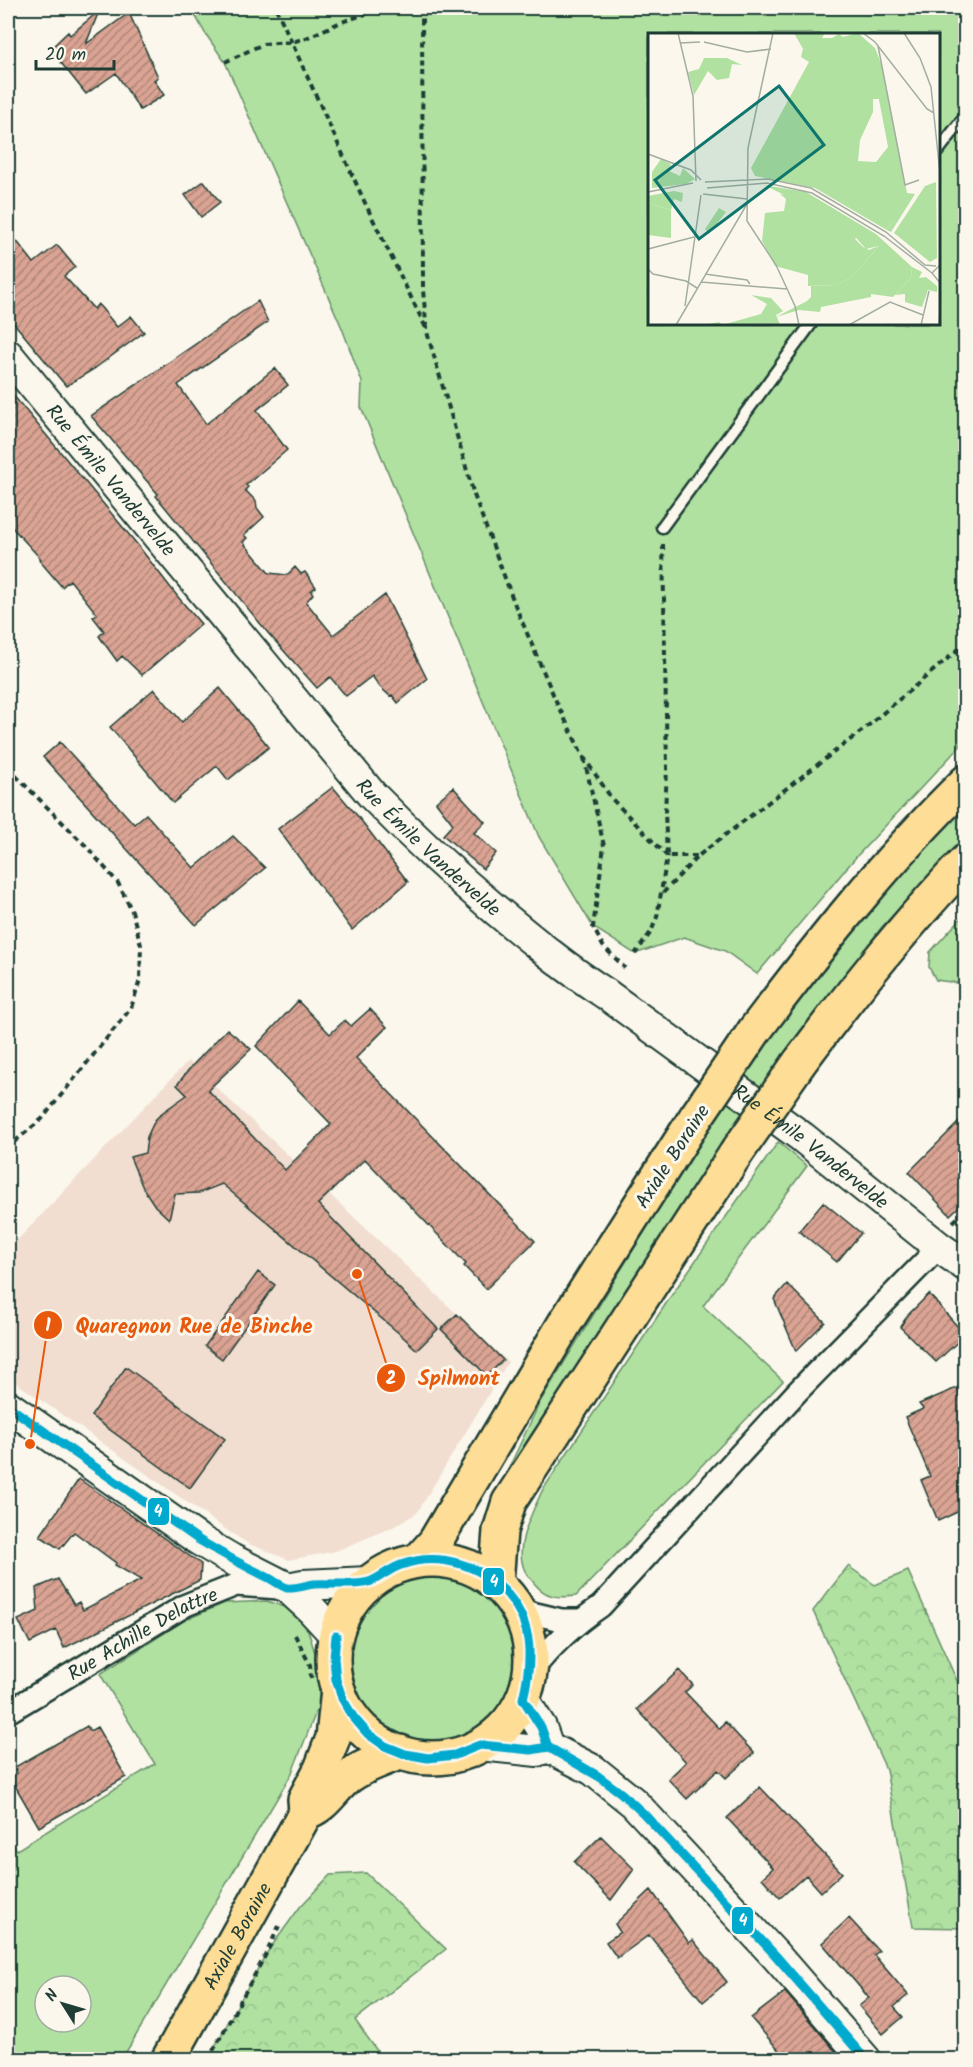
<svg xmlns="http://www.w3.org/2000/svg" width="973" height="2067" font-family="Kalam,sans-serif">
  <defs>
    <pattern id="forest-crowns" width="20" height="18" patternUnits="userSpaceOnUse" patternTransform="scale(1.5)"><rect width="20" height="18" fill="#b0e1a1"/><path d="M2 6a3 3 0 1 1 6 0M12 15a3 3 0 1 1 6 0" fill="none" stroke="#97c28b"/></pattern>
    <pattern id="building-hatch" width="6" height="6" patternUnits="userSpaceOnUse" patternTransform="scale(1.5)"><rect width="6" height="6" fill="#daa393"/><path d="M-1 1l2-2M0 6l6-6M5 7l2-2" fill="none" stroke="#b08679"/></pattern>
  </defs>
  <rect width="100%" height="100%" fill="#fbf7ec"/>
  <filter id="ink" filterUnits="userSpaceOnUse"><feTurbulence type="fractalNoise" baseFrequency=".0167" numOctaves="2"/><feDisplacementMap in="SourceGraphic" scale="12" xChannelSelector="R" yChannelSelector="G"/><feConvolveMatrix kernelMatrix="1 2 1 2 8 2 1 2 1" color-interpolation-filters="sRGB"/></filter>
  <g filter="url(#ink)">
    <!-- built -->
    <path fill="#f1ded1" d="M188 1061 508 1362 417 1513 393 1527 336 1551 289 1560 249 1544 228 1531 8 1377V1250Z"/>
    <!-- green -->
    <path fill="#b0e1a1" stroke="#688f6a" stroke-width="1.5" fill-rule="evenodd" d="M191 8H965V741L856 857 757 974 725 951 684 937 635 954 593 927 539 837 361 407 362 382 342 328 225 62 205 33ZM649 34H938V324H649Z
      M965 800V837L881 928 771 1074 540 1434 505 1476 541 1400 715 1117 787 1010 879 895Z
      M965 914V978L957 983 936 980 929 967 930 952Z
      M778 1142 807 1166 703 1306 783 1381 576 1596C558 1598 546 1598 534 1583 531 1579 527 1575 525 1571 513 1546 532 1514 542 1491L673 1293Z
      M350 1659a82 82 0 1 1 164 0a82 82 0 1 1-164 0Z
      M267 1601 291 1609 308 1630 315 1653 320 1702 291 1775 122 2059H8V1837L17 1850 155 1764 100 1674 185 1620 225 1603ZM45 1986H81V2022H45Z"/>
    <!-- forest -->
    <path fill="url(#forest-crowns)" stroke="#688f6a" stroke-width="1.5" d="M848 1566 875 1585 908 1571 965 1699V1928L913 1927 886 1769 813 1611Z
      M366 1873 446 1949 355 2020 383 2059H208L266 1954 300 1907 330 1875Z"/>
    <!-- building -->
    <path fill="url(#building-hatch)" stroke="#1f3d34" stroke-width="1.5" d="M99 11 86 44 129 13 158 77 154 80 164 95 140 110 116 73 86 94 50 49 68 32 70 35Z
      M204 181 220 202 201 217 185 195Z
      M8 230 34 263 57 245 75 267 64 276 94 309 98 304 117 327 131 316 144 332 94 369 66 386 8 316Z
      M258 301 268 322 178 385 206 424 275 368 288 385 257 410 287 450 246 485 248 487 245 490 256 501 257 508 264 517 244 535 247 538 243 542 269 573 287 575 295 567 301 574 305 572 316 587 311 591 313 594 306 602 333 635 385 595 427 679 398 703 392 695 390 696 380 687 372 676 346 696 330 677 317 688 268 633 156 496 158 494 91 416Z
      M8 389 136 543 178 597 201 624 142 675 122 656 117 661 99 636 104 631 93 617 97 614 70 580 62 587 39 560 41 559 8 523Z
      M220 688 269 747 228 780 217 766 173 803 110 727 154 689 182 722Z
      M60 742 134 824 146 814 194 868 233 836 265 868 196 925 43 757Z
      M333 787 360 819 408 882 352 930 278 829Z
      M453 787 485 822 474 833 496 853 483 869 443 835 453 824 436 802Z
      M298 1001 330 1034 345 1020 351 1026 370 1009 387 1027 356 1058 535 1241 486 1289 464 1266 466 1264 365 1159 318 1204 438 1329 417 1350 401 1335 222 1184 199 1193 175 1194 169 1219 155 1206 143 1188 130 1157 145 1153 147 1137 155 1120 163 1112 187 1095 177 1085 190 1068 227 1029 251 1049 208 1090 285 1170 331 1124 256 1046Z
      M966 1115V1200L950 1215 909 1172Z
      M823 1202 861 1233 837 1262 799 1231Z
      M258 1272 275 1285 222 1359 205 1346Z
      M787 1284 825 1322 796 1351 774 1299Z
      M929 1294 965 1335 936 1362 900 1327 908 1315Z
      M457 1314 503 1360 487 1376 441 1329Z
      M126 1367 225 1439 190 1488 91 1416Z
      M966 1384V1508L938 1521 921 1480 930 1476 905 1417 923 1409 919 1404Z
      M79 1479 201 1564 200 1580 64 1648 56 1630 30 1643 18 1620 38 1611 36 1588 58 1579 74 1605 79 1602 83 1610 141 1580 115 1565 116 1563 74 1532 60 1549 40 1536Z
      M679 1670 693 1685 685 1692 720 1729 725 1722 754 1753 726 1778 718 1770 687 1799 668 1779 686 1762 637 1709Z
      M87 1726 90 1731 97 1727 126 1777 39 1827 10 1777 17 1773 15 1767Z
      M760 1787 842 1873 821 1892 806 1875 780 1898 762 1878 773 1868 727 1818Z
      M601 1836 634 1869 611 1900 574 1862Z
      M651 1890 689 1943 693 1940 727 1982 703 2002 649 1935 617 1958 606 1942 620 1932 615 1924Z
      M849 1918 879 1951 874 1955 908 1995 894 2007 903 2017 883 2034 859 2006 869 1998 822 1943Z
      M785 1992 843 2060H787L751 2018Z"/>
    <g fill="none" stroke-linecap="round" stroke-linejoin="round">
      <!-- lane casing -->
      <g stroke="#1f3d34" stroke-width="15">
        <path id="lane" d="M938 151 966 115
          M662 527 811 324"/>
      </g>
      <!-- street casing -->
      <g stroke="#1f3d34" stroke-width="26">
        <g id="street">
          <path d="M519 1610 561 1620H580"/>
          <path d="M530 1673C551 1646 573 1625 601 1606L797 1392 939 1247"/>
          <path id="s1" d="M8 1712 186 1605 236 1585 279 1588"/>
        </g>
      </g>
      <!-- secondary casing -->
      <g stroke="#1f3d34" stroke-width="34">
        <g id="secondary">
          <path id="s2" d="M8 355 372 795C412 836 453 874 497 911 532 940 567 969 606 994L802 1137 939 1247 966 1266"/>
          <path d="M8 1406 199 1540 231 1559 288 1588 312 1610 336 1636"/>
          <path d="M288 1588 303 1585 369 1582"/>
          <path d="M523 1699 541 1727 548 1747"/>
          <path d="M480 1745 537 1751 548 1747 593 1770 634 1803 776 1956 866 2060"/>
        </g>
      </g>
      <!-- primary casing -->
      <g stroke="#1f3d34" stroke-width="38">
        <g id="primary">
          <path d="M306 1812C325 1807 333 1788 349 1776 364 1765 383 1760 400 1752"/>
          <path id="s3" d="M168 2060 306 1812 305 1799 321 1769 333 1738 338 1690"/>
        </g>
      </g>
      <!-- highway casing -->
      <g stroke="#1f3d34" stroke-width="38">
        <path id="highway" d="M755 1030C820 944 888 858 966 782
          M799 1063C851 993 905 925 966 861
          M333 1659a99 99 0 1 1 198 0a99 99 0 1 1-198 0Z
          M419 1560 435 1542 565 1323 696 1117
          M496 1583 500 1531 509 1502 735 1155"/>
      </g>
      <!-- path -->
      <path stroke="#1f3d34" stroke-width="4" stroke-dasharray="6 4.5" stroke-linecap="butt" d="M276 8 366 205 426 328
        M422 8 423 290 427 332 474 495 515 605 556 701 583 756 612 799 667 856 657 917 651 932 635 954
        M225 62 263 44 292 42 306 38 339 23 368 13 369 8
        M663 544 667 769 665 812 667 856H697
        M584 758 604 846 593 927 603 946 625 968
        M8 768 86 846 118 883 132 911 141 945 140 980 131 1008 42 1119 8 1147
        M8 814V827
        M663 893 698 856 863 730 966 643
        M953 1222 966 1210
        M295 1635 310 1665 311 1678
        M208 2060 266 1954 279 1926"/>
      <!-- lane -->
      <use href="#lane" stroke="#fbf7ec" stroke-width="10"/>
      <!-- street -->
      <use href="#street" stroke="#fbf7ec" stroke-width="21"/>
      <!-- secondary -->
      <use href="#secondary" stroke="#fbf7ec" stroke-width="30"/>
      <!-- primary -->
      <use href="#primary" stroke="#fedd96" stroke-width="33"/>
      <!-- highway -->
      <use href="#highway" stroke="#fedd96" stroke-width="33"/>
      <!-- highway-bridge casing -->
      <g stroke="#1f3d34" stroke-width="38" stroke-linecap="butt">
        <path id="highway-bridge" d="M696 1117 755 1030
          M735 1155 799 1063"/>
      </g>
      <!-- highway-bridge -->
      <use href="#highway-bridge" stroke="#fedd96" stroke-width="33"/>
      <!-- bus-1 casing -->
      <g stroke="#fbf7ec" stroke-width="14">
        <path id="bus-1" d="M8 1406 199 1540C221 1553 244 1566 267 1577 273 1580 281 1586 287 1588 295 1589 306 1585 314 1584 329 1583 357 1586 369 1582 379 1579 389 1569 401 1565 439 1551 482 1565 508 1595 534 1626 532 1662 523 1699L541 1727 548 1747
          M336 1636 334 1658 336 1680 343 1700 354 1718 368 1734 385 1746 405 1754 428 1758 455 1755 480 1745 531 1750 548 1747 598 1776 621 1793 643 1813 776 1956 866 2060"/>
      </g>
      <!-- bus-1 -->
      <use href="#bus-1" stroke="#00a9ce" stroke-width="9"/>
    </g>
  </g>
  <g text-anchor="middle" stroke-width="6" stroke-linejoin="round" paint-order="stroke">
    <!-- street labels -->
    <g font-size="20" fill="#1f3d34" stroke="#fbf7ec">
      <text dy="7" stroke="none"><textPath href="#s2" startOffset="162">Rue Émile Vandervelde</textPath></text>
      <text dy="7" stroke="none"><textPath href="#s2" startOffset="648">Rue Émile Vandervelde</textPath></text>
      <text dy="7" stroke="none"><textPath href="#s2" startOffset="1134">Rue Émile Vandervelde</textPath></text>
      <text transform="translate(672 1156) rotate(-57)" y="7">Axiale Boraine</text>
      <text dy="7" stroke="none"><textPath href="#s1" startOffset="156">Rue Achille Delattre</textPath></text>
      <text dy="7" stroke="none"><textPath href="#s3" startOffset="142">Axiale Boraine</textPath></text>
    </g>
  </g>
  <!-- overview -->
  <g transform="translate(648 33)">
    <rect width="292" height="292" fill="#fbf7ec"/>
    <path d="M146 0H177L174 5H184L191 1 195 4 210 0 227 15 234 33 257 163 247 176V188L237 196 167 155 107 143 103 135 161 29 153 24 155 16ZM225 66H231L240 114 228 129 210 128 212 107 225 79ZM13 126 23 131 21 138 32 143 35 135 47 146 38 151 4 155V139ZM288 149 289 225 282 229 246 200 277 153ZM116 152 158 159 228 201 264 234 263 245 245 264 223 261V264L173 274 172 279 151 277 128 284 159 268 163 264V253L187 252 203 245 231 213 218 216 188 182 169 178ZM0 170 23 177V205L0 202Z" fill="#b0e1a1" fill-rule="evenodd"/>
    <path d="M215 8 226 16 234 33 259 160 267 161 243 199 237 196 247 188 244 177 257 163 240 150 238 134 242 118 231 66 220 38 207 20ZM56 25H79L94 32 84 31 81 45 69 47 60 38 46 62 40 39 51 36ZM26 158 35 160 34 169 26 166 23 177 0 170V163ZM132 161 153 164 170 177 201 185 211 202 207 206 215 214 221 217 231 213 203 245 187 252 160 253V242L127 233 114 208 117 180 136 178 138 166ZM71 175 78 179 61 201 57 196ZM264 234 274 239 271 245 278 244 289 253V259L280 257 274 274 257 269V261L247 262 263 245ZM103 262 123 265 135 278 128 282 132 292H56L71 289 74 292 113 281 119 271Z" fill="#b0e1a1"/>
    <path fill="none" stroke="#a3ada2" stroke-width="1.5" d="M30 0 45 63 48 148M125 0 100 115 99 188 128 232 147 273 151 292M215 0 227 9 279 76 286 80M256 0 272 25 283 54 293 150M56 9 99 19 123 16M32 10 52 9M230 13 257 152 271 147M0 121 43 137 53 147M57 149 120 146 163 155 238 199 277 232 288 233M59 155 119 150 164 160 236 203 284 240M0 159 45 150M55 161 99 166M0 216 46 204M293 231 284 240 293 251M0 236 5 241 38 248 49 255M57 241 99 247 102 251M53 249 139 256M37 273 53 162M28 292 99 171M201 292 242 269 275 282M273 292 281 258M291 292 293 258"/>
    <path fill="#0f766e" fill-opacity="0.15" stroke="#0f766e" stroke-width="3" d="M131 53 176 112 51 206 7 147Z"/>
    <rect width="292" height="292" fill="none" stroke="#1f3d34" stroke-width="3"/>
  </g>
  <!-- callouts -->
  <path fill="none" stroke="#e8590c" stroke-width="2" d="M30 1444L48 1325M357 1274L391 1378"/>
  <g fill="#e8590c" stroke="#fbf7ec" stroke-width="2">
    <circle cx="30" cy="1444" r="6"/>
    <circle cx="357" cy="1274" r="6"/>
    <circle cx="48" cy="1325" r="15"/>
    <circle cx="391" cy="1378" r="15"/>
  </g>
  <g font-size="18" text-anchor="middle" font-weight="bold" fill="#fff">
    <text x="48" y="1331">1</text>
    <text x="391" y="1384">2</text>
  </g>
  <g font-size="21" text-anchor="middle" font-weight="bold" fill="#e8590c" stroke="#fbf7ec" stroke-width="6" stroke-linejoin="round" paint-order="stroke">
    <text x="194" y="1333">Quaregnon Rue de Binche</text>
    <text x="459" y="1385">Spilmont</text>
  </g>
  <g stroke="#fbf7ec" stroke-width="2">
    <rect x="147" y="1497" width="23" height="29" rx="6" fill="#00a9ce"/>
    <rect x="482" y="1567" width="23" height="29" rx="6" fill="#00a9ce"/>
    <rect x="731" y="1906" width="23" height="29" rx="6" fill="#00a9ce"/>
  </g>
  <g font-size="16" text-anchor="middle" font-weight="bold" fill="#fff">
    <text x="158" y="1517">4</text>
    <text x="494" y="1587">4</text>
    <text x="743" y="1926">4</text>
  </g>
  <!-- margin -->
  <rect width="973" height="2067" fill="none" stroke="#fbf7ec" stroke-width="30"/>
  <rect x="15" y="15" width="943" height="2037" fill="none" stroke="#1f3d34" stroke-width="2" filter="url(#ink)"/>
  <!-- north arrow -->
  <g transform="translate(63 2004) rotate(307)"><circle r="28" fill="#fbf7ec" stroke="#a3ada2" stroke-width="1.5"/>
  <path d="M0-4.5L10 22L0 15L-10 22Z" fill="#1f3d34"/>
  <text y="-9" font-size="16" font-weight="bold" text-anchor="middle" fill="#1f3d34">N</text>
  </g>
  <!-- scale -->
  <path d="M36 60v9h78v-9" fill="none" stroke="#1f3d34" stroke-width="3"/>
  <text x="45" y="60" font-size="18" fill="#1f3d34" stroke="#fbf7ec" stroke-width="4.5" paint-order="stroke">20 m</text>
</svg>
